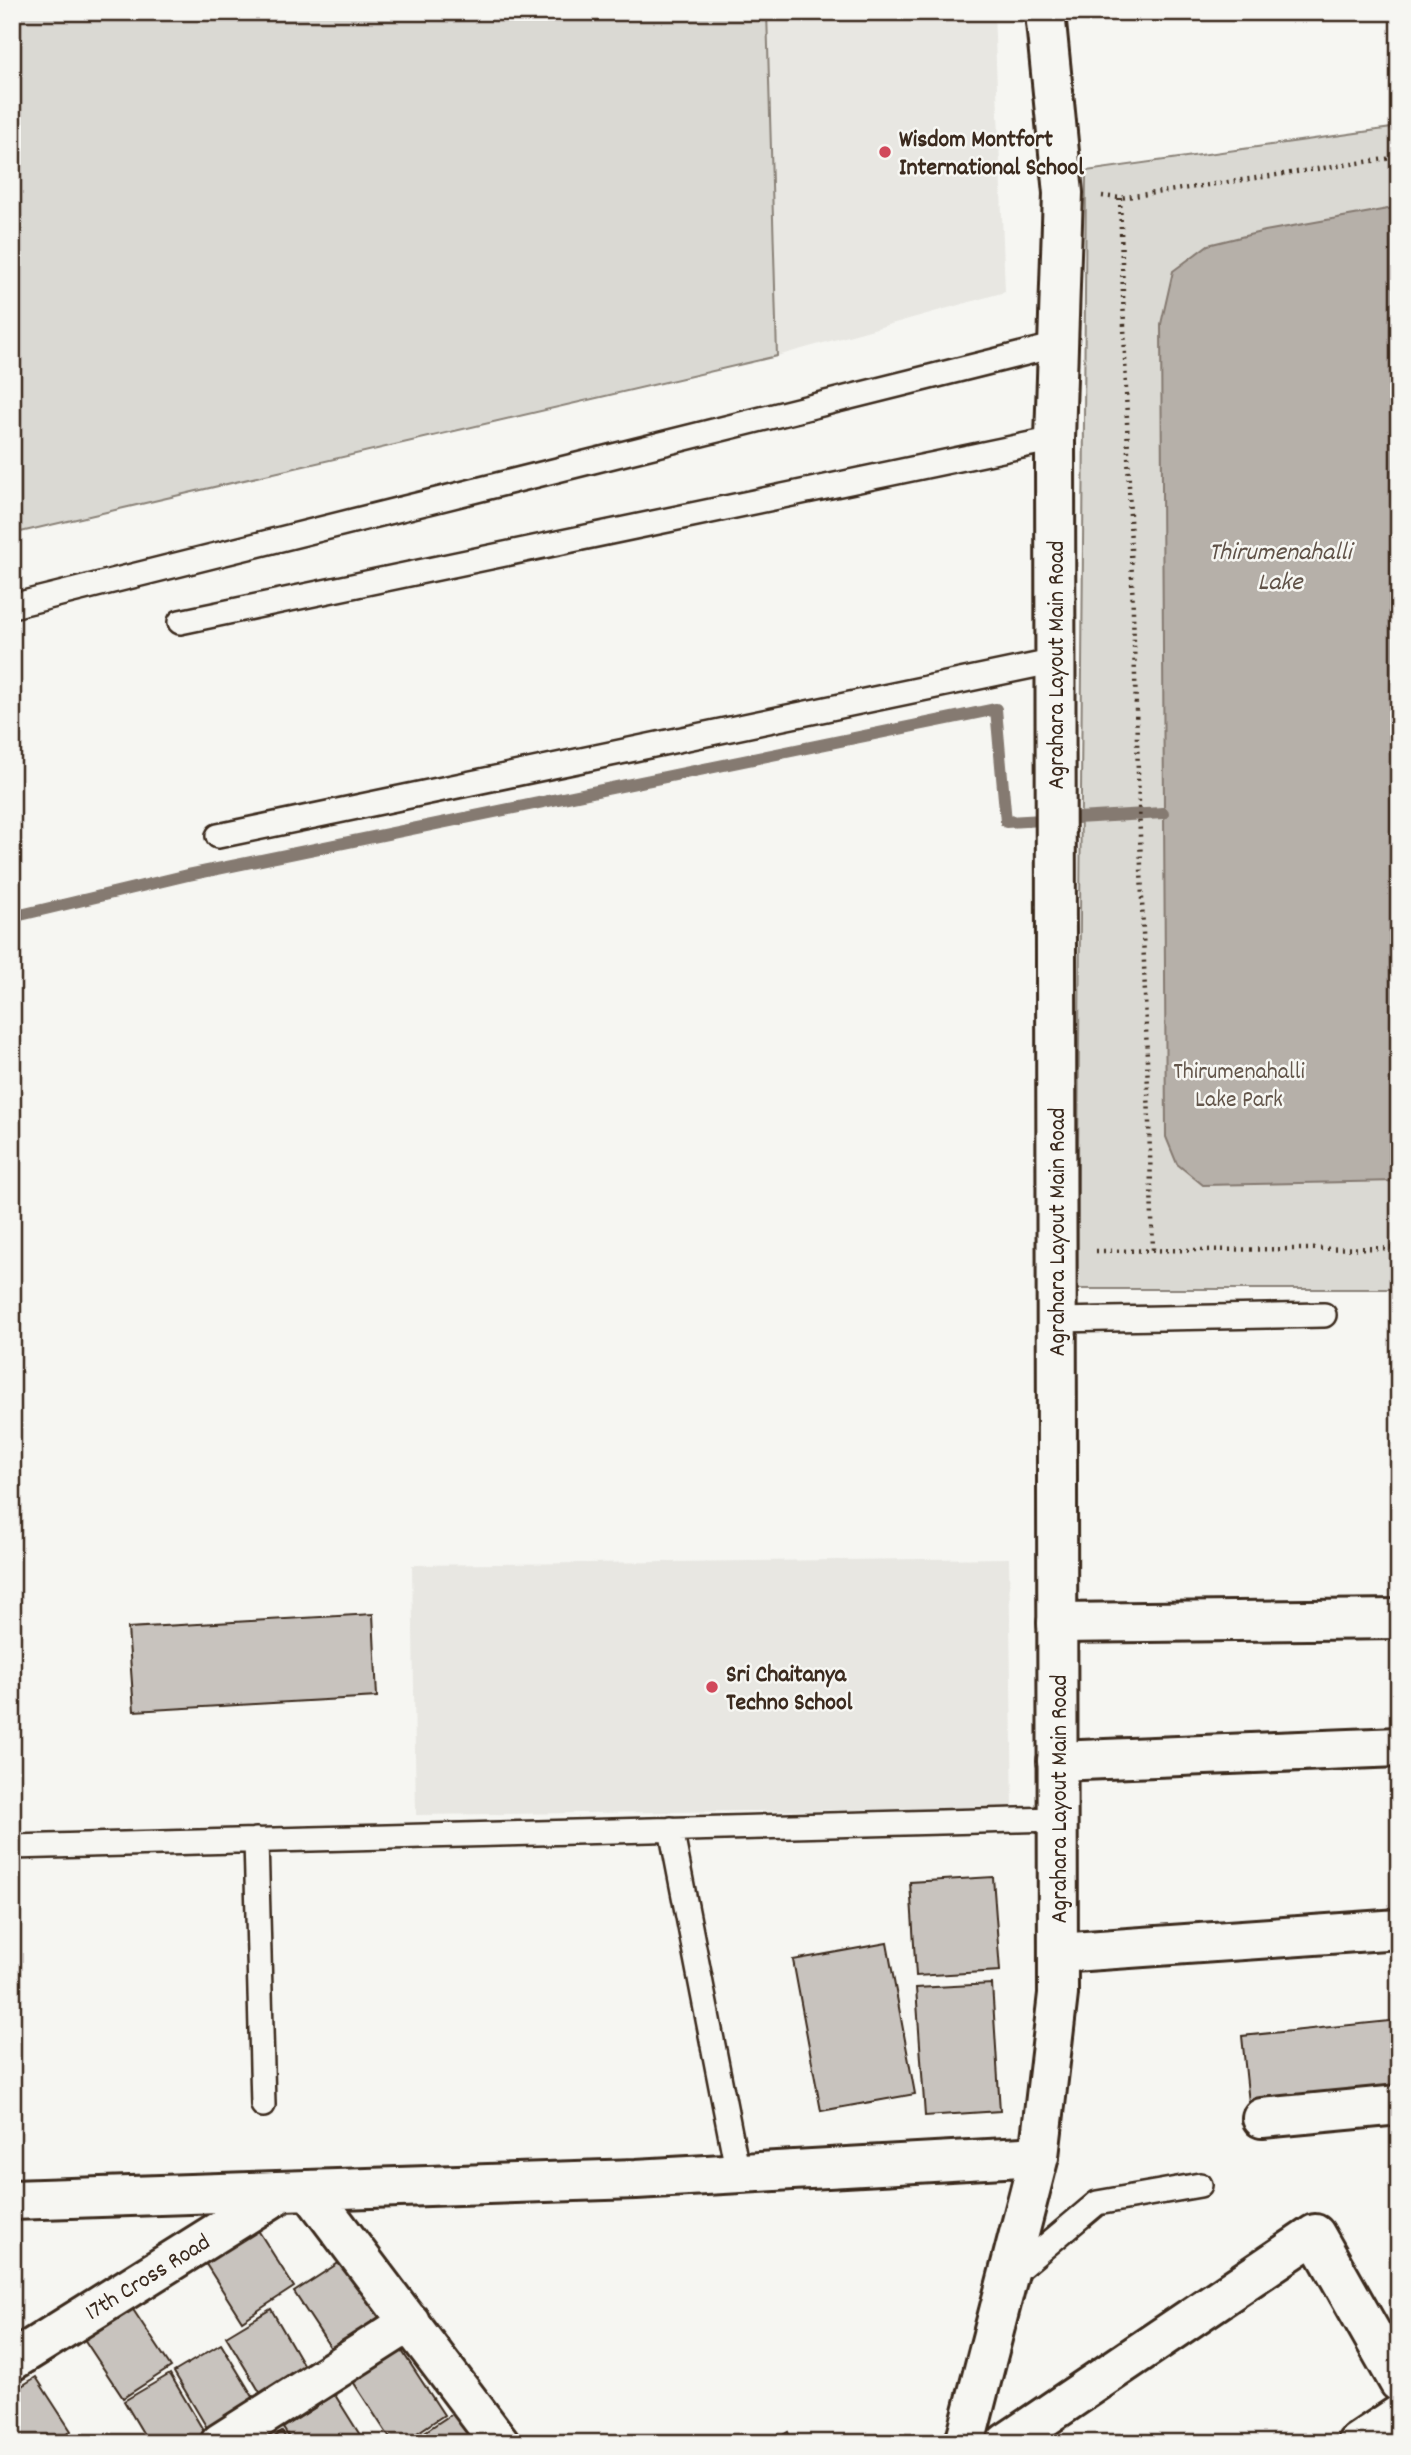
<svg xmlns="http://www.w3.org/2000/svg" width="1411" height="2455" font-family="Dekko,sans-serif">
  <rect width="100%" height="100%" fill="#f6f6f2"/>
  <filter id="ink" filterUnits="userSpaceOnUse"><feTurbulence type="fractalNoise" baseFrequency=".0143" numOctaves="2"/><feDisplacementMap in="SourceGraphic" scale="14" xChannelSelector="R" yChannelSelector="G"/><feConvolveMatrix kernelMatrix="1 2 1 2 8 2 1 2 1" color-interpolation-filters="sRGB"/></filter>
  <g filter="url(#ink)">
    <!-- built -->
    <path fill="#e8e7e2" d="M767 12H994L1005 292 777 356Z
      M1009 1558 1013 1808 416 1815 412 1565Z"/>
    <!-- green -->
    <path fill="#dad9d3" stroke="#8a8278" stroke-width="2" d="M12 12H767L777 356 12 534Z
      M1399 127V1289H1077L1086 171Z"/>
    <!-- water -->
    <path fill="#b6b0a9" stroke="#857a71" stroke-width="2" d="M1399 207V1181L1203 1185 1177 1164 1166 1137 1161 324 1173 271 1208 245 1265 231Z"/>
    <g fill="none" stroke-linecap="round" stroke-linejoin="round">
      <!-- stream -->
      <path stroke="#857a71" stroke-width="12" d="M12 917 188 875 996 709 1006 822 1163 813"/>
    </g>
    <!-- building -->
    <path fill="#c8c3be" stroke="#3b2a1e" stroke-width="2" d="M373 1614 377 1697 134 1711 128 1628Z
      M993 1877 1000 1971 916 1976 910 1882Z
      M887 1943 915 2094 821 2111 793 1960Z
      M992 1984 1000 2111 925 2116 916 1988Z
      M1399 2020V2088L1249 2103 1242 2036Z
      M256 2227 294 2287 242 2321 204 2261Z
      M354 2253 395 2317 336 2356 294 2292Z
      M130 2305 171 2367 123 2398 82 2336Z
      M271 2309 311 2378 267 2404 226 2336Z
      M221 2344 261 2410 213 2438 174 2372Z
      M400 2348 444 2415 402 2443H393L352 2380Z
      M170 2374 209 2440 204 2443H149L124 2401Z
      M36 2377 71 2431 54 2443H17L12 2435V2392Z
      M335 2395 365 2443H293L283 2428Z
      M464 2406 488 2443H425L420 2435Z
      M282 2432 289 2443H265Z
      M788 2432 793 2443H769Z"/>
    <g fill="none" stroke-linecap="round" stroke-linejoin="round">
      <!-- service casing -->
      <g stroke="#3b2a1e" stroke-width="28">
        <path id="service" d="M12 606 1058 345
          M180 622 1055 439
          M218 836 1056 661
          M1057 1320 1324 1315
          M671 1829 738 2174
          M256 1840 263 2105
          M12 1847 1057 1819
          M1010 2276 1097 2203 1200 2185"/>
      </g>
      <!-- minor casing -->
      <g stroke="#3b2a1e" stroke-width="44">
        <path id="minor" d="M1057 1623 1399 1619
          M1057 1761 1399 1747
          M1058 1953 1399 1929
          M1262 2118 1399 2105
          M310 2191 500 2443
          M12 2200 636 2179 1039 2156
          M12 2361 280 2193
          M220 2443 410 2322
          M1006 2443 1315 2234 1399 2382
          M1357 2443 1399 2415"/>
      </g>
      <!-- tertiary casing -->
      <g stroke="#3b2a1e" stroke-width="44">
        <path id="tertiary" d="M965 2443 1039 2156 1058 1994 1055 439 1063 193 1045 12"/>
      </g>
      <!-- path -->
      <path stroke="#3b2a1e" stroke-width="4.5" stroke-dasharray="2 5" stroke-linecap="butt" d="M1102 196 1120 198 1399 157
        M1120 198 1153 1250
        M1096 1251 1399 1248"/>
      <!-- service -->
      <use href="#service" stroke="#f6f6f2" stroke-width="23"/>
      <!-- minor -->
      <use href="#minor" stroke="#f6f6f2" stroke-width="38"/>
      <!-- tertiary -->
      <use href="#tertiary" stroke="#f6f6f2" stroke-width="38"/>
    </g>
  </g>
  <!-- markers -->
  <g fill="#d1495b" stroke="#f6f6f2" stroke-width="2.5">
    <circle cx="885" cy="152" r="7"/>
    <circle cx="712" cy="1687" r="7"/>
  </g>
  <g text-anchor="middle" stroke-width="5" stroke-linejoin="round" paint-order="stroke">
    <!-- poi labels -->
    <g font-size="24" font-weight="bold" fill="#3b2a1e" stroke="#f6f6f2" text-anchor="start">
      <text x="899" y="146">Wisdom Montfort<tspan x="899" dy="28">International School</tspan></text>
      <text x="726" y="1681">Sri Chaitanya<tspan x="726" dy="28">Techno School</tspan></text>
    </g>
    <!-- street labels -->
    <g font-size="24" fill="#3b2a1e" stroke="#f6f6f2">
      <text transform="translate(1055 665) rotate(-90)" y="8">Agrahara Layout Main Road</text>
      <text transform="translate(1056 1232) rotate(-90)" y="8">Agrahara Layout Main Road</text>
      <text transform="translate(1058 1799) rotate(-90)" y="8">Agrahara Layout Main Road</text>
      <text transform="translate(147 2276) rotate(-32)" y="8">17th Cross Road</text>
    </g>
    <!-- park labels -->
    <g font-size="24" fill="#63564b" stroke="#f6f6f2">
      <text x="1239" y="1078">Thirumenahalli<tspan x="1239" dy="28">Lake Park</tspan></text>
    </g>
    <!-- water labels -->
    <g font-size="26" font-style="italic" fill="#605248" stroke="#f6f6f2">
      <text x="1280" y="559">Thirumenahalli<tspan x="1280" dy="30">Lake</tspan></text>
    </g>
  </g>
  <!-- margin -->
  <rect width="1411" height="2455" fill="none" stroke="#f6f6f2" stroke-width="42"/>
  <rect x="21" y="21" width="1369" height="2413" fill="none" stroke="#3b2a1e" stroke-width="2.5" filter="url(#ink)"/>
</svg>
